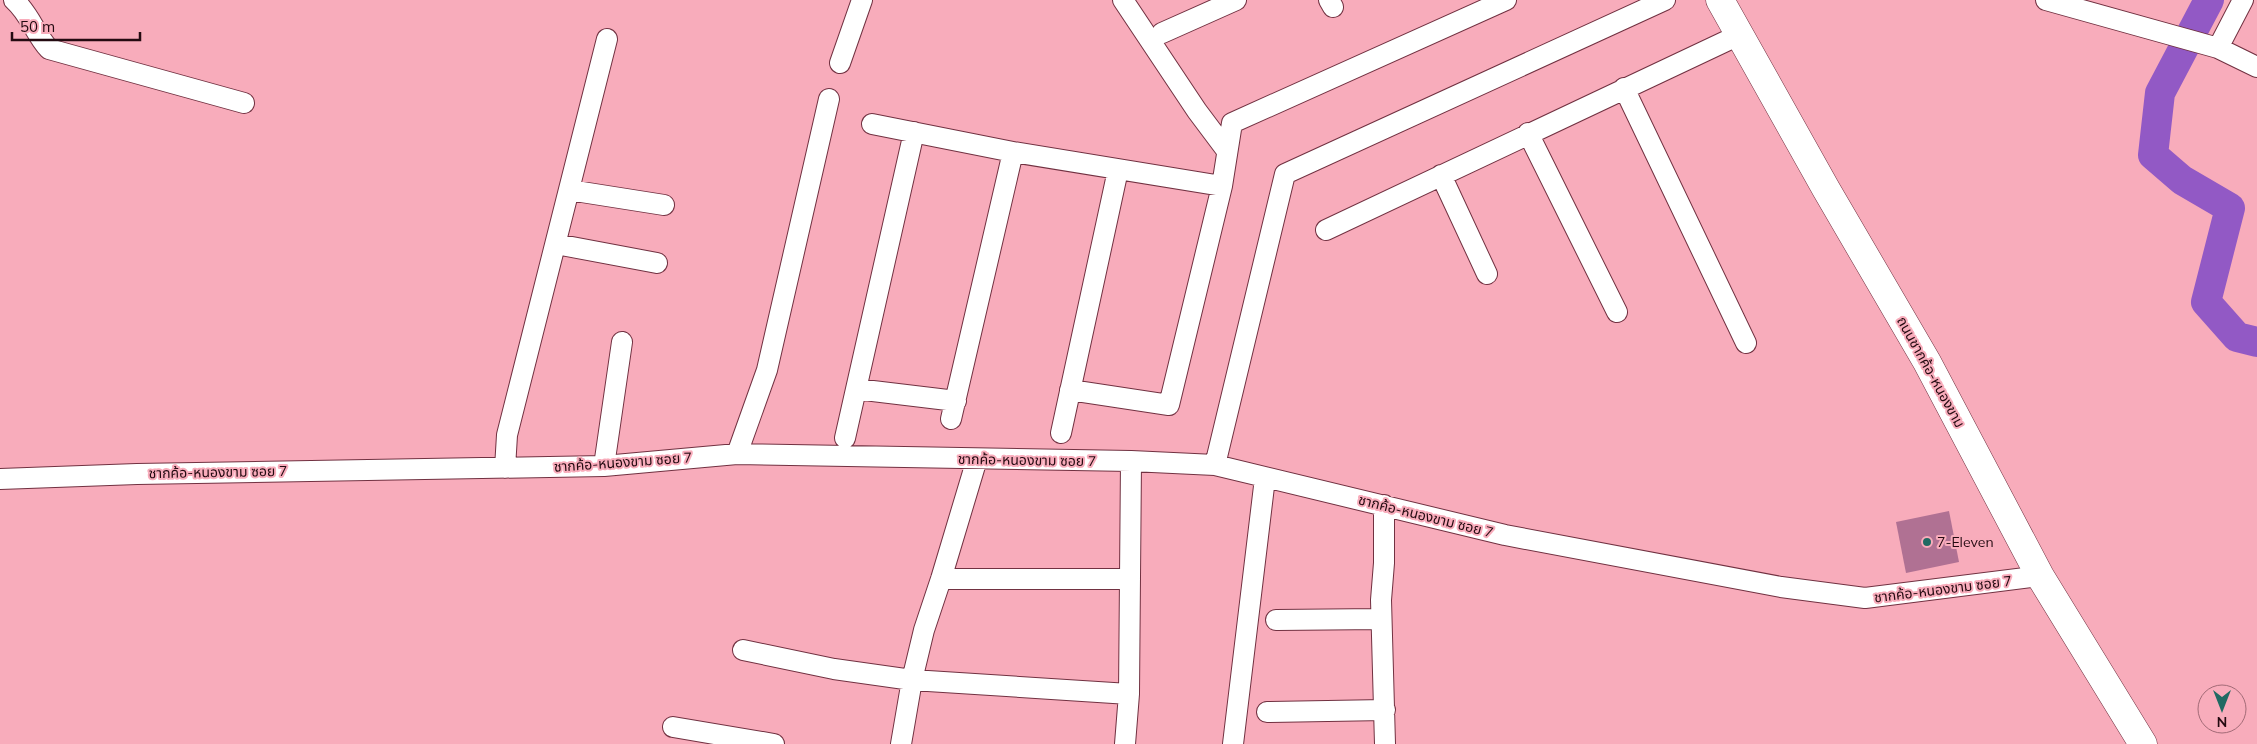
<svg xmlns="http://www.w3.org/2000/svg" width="2257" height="744" font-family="Mulish,'Noto Sans Thai',sans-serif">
  <rect width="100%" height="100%" fill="#f8acbb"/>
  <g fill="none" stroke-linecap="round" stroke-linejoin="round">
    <!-- river -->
    <path stroke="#9259c5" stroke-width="30" d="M2209 0 2160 93 2153 155 2182 180 2230 208 2206 302 2237 337 2257 342"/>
  </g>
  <!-- building -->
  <path fill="#b07193" d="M1949 511 1959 562 1906 573 1896 522Z"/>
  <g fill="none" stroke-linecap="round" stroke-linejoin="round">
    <!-- street casing -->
    <g stroke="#713141" stroke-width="22">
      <path id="street" d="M14 0C30 14 35 34 49 49L244 103
        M1123 0 1197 111 1227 151
        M1329 0 1333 7
        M2046 0 2218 48 2257 67
        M1162 33 1236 0
        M2218 48 2243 0
        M840 63 862 0
        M1624 88 1746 343
        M872 124 1013 152 1222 186
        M1528 133 1617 312
        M1441 175 1487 274
        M569 190 664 205
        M1326 230 1739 35
        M556 244 657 263
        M856 389 956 401
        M1070 390 1169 405 1222 186 1232 123 1506 0
        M951 419 1013 152
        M1061 433 1118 170
        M845 438 914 132
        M737 454 767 370 829 99
        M1215 465 1285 174 1665 0
        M604 466 622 342
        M505 468 507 435 607 39
        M0 479 137 474 604 466 737 454 1131 461 1215 465 1505 535 1781 587 1865 598 2040 576
        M1384 505V563L1381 600 1385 744
        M941 579H1130
        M1276 620 1381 619
        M743 650 834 669 912 680 1129 694
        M1267 712 1385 710
        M673 727 774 744
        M901 744 912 680 924 630 941 579 977 459
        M1125 744 1129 694 1131 461
        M1233 744 1265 478"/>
    </g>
    <!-- secondary casing -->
    <g stroke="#713141" stroke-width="29">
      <path id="secondary" d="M1720 0 1826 189 1927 362 2040 576 2143 744"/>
    </g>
    <!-- street -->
    <use href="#street" stroke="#fff" stroke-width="20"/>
    <!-- secondary -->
    <use href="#secondary" stroke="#fff" stroke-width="28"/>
  </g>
  <!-- markers -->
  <circle fill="#206a63" stroke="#f8acbb" stroke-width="2" cx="1927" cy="542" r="5"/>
  <g text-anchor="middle" stroke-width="4" stroke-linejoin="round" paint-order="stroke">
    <!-- street labels -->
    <g font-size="14" fill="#240a11" stroke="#f8acbb">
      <text transform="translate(1931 372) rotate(61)" y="5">ถนนชากค้อ-หนองขาม</text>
      <text transform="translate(1027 460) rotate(1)" y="5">ชากค้อ-หนองขาม ซอย 7</text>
      <text transform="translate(623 462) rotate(-4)" y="5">ชากค้อ-หนองขาม ซอย 7</text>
      <text transform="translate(218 472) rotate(-1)" y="5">ชากค้อ-หนองขาม ซอย 7</text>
      <text transform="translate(1426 516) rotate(14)" y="5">ชากค้อ-หนองขาม ซอย 7</text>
      <text transform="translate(1943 589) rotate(-7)" y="5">ชากค้อ-หนองขาม ซอย 7</text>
    </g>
    <!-- poi labels -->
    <g font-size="14" fill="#240a11" stroke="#f8acbb" text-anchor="start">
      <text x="1937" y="547">7-Eleven</text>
    </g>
  </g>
  <!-- north arrow -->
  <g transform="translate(2222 709) rotate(180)"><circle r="24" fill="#f8acbb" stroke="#a36b77"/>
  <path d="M0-4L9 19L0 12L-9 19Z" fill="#206a63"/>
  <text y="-8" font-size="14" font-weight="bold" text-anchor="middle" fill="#240a11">N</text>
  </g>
  <!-- scale -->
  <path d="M12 32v8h128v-8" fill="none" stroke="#240a11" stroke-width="2.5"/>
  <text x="20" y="32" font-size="15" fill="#240a11" stroke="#f8acbb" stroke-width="4" paint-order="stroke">50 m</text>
</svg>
